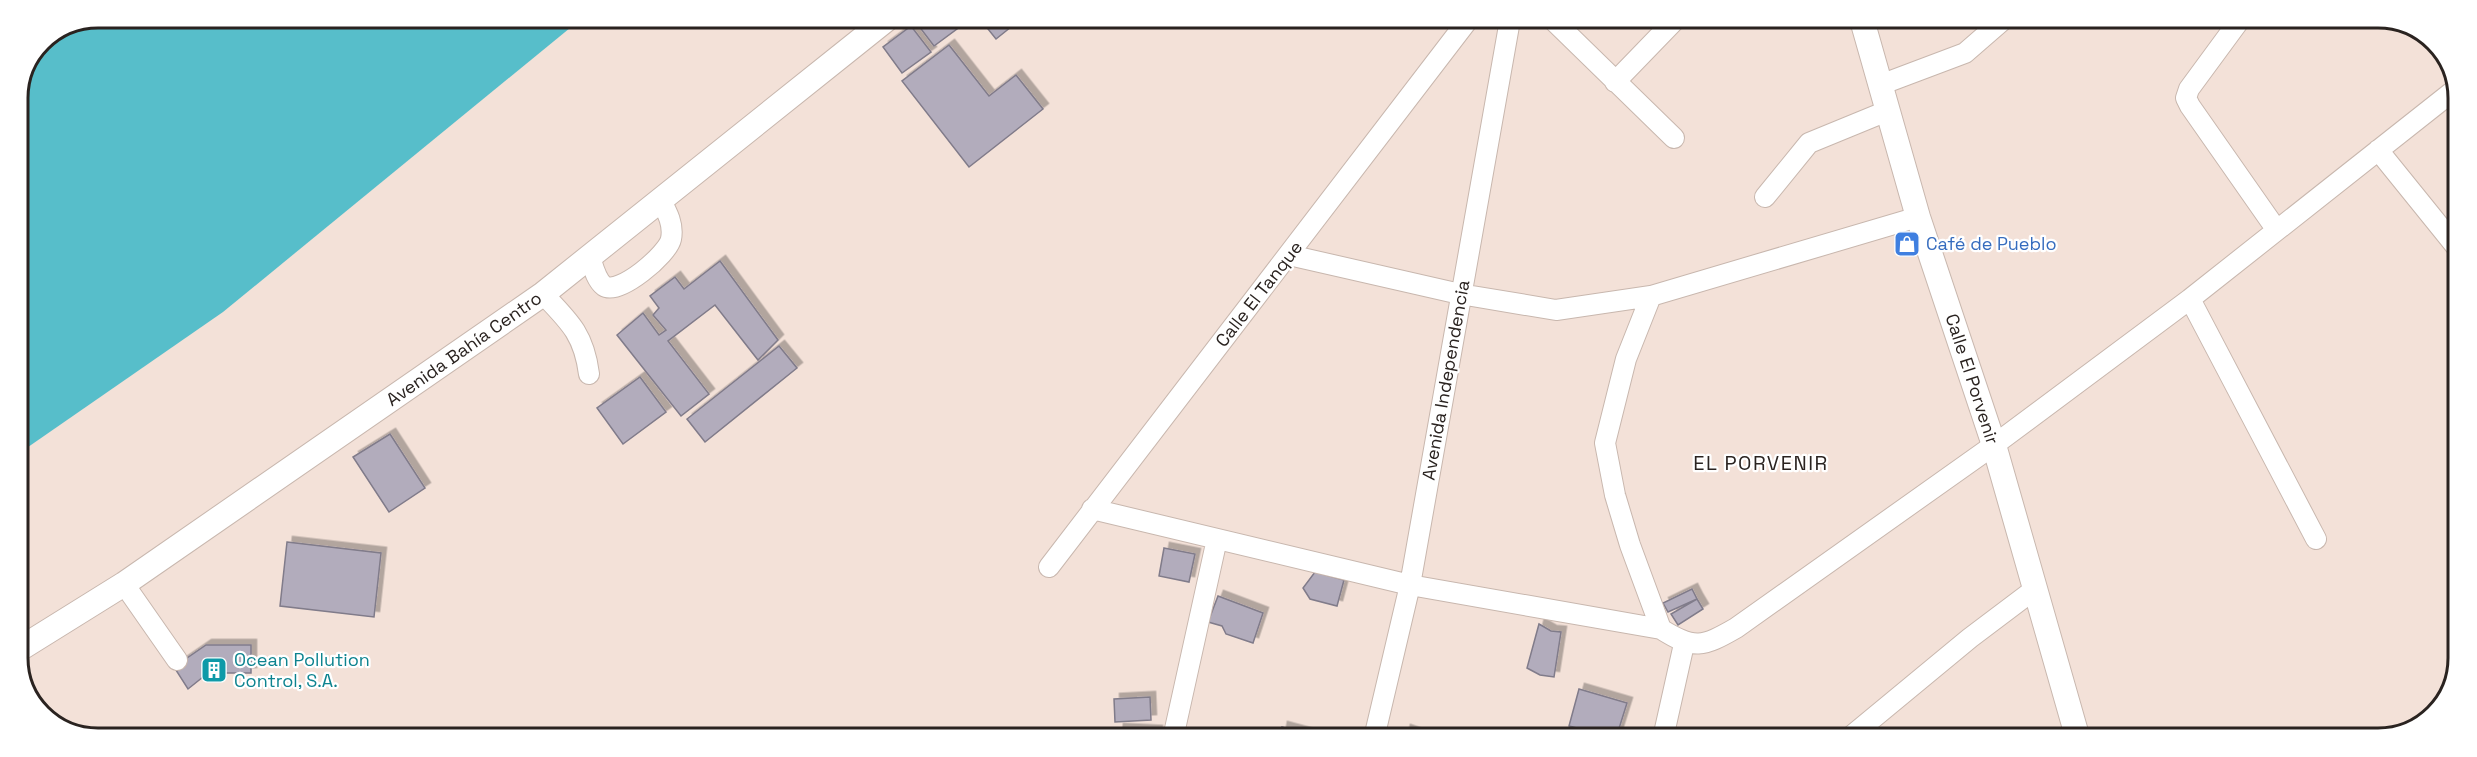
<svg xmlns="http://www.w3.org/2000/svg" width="2477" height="757" font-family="'Space Grotesk',sans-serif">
  <defs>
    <filter id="shadow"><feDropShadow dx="5.5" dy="-5.5" stdDeviation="0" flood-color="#0004"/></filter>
  </defs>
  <rect width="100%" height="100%" fill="#f3e1d8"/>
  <!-- water -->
  <path fill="#57beca" d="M99 18 581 19 223 312 18 454V98L42 41Z"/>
  <!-- building -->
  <path fill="#b2acbc" stroke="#807b8a" stroke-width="1.5" filter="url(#shadow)" d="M926 19H969V20L934 46 918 25Z
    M980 19H1021L996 39Z
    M911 26 931 52 902 73 883 47Z
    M949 45 989 96 1016 75 1043 109 969 167 902 81Z
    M720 261 778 340 758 360 715 305 668 341 709 394 681 416 617 335 643 313 659 335 666 330 653 315 659 308 650 296 675 277 684 289Z
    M779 346 797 368 705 442 687 419Z
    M640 377 666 412 623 444 597 408Z
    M390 434 425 488 389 512 353 457Z
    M287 542 381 553 374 617 280 606Z
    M1164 548 1195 554 1189 582 1159 576Z
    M1315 572 1344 580 1337 606 1310 599 1303 588Z
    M1692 589 1697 599 1668 612 1663 603Z
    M1218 596 1263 613 1253 643 1226 634 1222 626 1208 622Z
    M1697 599 1703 609 1678 625 1671 614Z
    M1539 624 1551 631 1561 632 1554 677 1540 675 1527 668Z
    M206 645H251V673H208L188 689 174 667Z
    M1579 689 1627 703 1616 738 1569 726Z
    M1150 697 1151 720 1115 722 1114 699Z
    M1282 727 1323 738H1280Z
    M1118 729 1157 731 1156 737H1117Z
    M1405 730 1428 738H1403Z"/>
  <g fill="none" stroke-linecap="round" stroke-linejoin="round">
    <!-- minor casing -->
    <g stroke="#c8b7ae" stroke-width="22">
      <path id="minor" d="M1553 20 1674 138
        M2239 21 2189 89 2186 98 2190 106 2276 229
        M1615 82 1675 20
        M1880 85 1965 53 2003 20
        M2378 150 2458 249
        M1765 197 1809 143 1887 111
        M1289 255 1460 294 1556 310 1651 296 1918 217
        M590 257C593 266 596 280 604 286 619 296 668 254 671 239 674 224 667 212 660 199
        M543 294C570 322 584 335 589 374
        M1651 296 1626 359 1605 443 1615 495 1630 545 1661 629
        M2190 299 2316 539
        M1092 509 1410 585 1661 629C1694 650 1703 647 1736 628L1994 445 2190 299 2457 88
        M1049 567 1468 20
        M124 584 177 660
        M1173 738 1217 539
        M1374 738 1410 585 1510 20
        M1663 738 1684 644
        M1849 738 1970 638 2035 589"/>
    </g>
    <!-- major casing -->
    <g stroke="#c8b7ae" stroke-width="26">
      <path id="major" d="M1862 20 1918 217 1994 445 2078 739
        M18 650 124 584 543 294 887 19"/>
    </g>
    <!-- minor -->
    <use href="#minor" stroke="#fff" stroke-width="20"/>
    <!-- major -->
    <use href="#major" stroke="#fff" stroke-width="24"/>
  </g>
  <!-- icons -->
  <defs>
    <g id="shop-square" transform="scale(1.35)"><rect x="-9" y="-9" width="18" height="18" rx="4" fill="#3f7fe0" stroke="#fff"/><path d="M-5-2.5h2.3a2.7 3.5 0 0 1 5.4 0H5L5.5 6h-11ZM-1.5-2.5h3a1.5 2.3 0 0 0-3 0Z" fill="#fff"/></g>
    <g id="building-square" transform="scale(1.35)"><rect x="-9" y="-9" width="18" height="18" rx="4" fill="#0f9aa8" stroke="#fff"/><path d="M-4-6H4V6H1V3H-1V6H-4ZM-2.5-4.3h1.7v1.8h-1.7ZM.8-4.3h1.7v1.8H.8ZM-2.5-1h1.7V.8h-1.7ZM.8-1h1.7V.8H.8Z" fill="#fff"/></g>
  </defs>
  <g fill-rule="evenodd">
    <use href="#shop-square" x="1907" y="244"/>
    <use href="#building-square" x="214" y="670"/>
  </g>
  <g text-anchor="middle" stroke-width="4.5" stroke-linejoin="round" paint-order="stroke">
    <!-- shop labels -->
    <g font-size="18" fill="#366cbe" stroke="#fff" text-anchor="start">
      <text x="1926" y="250">Café de Pueblo</text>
    </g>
    <!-- street labels -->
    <g font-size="18" fill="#2a2320" stroke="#fff">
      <text transform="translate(1259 294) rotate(-52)" y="6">Calle El Tanque</text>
      <text transform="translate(464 349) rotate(-35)" y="6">Avenida Bahía Centro</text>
      <text transform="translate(1972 379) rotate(72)" y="6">Calle El Porvenir</text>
      <text transform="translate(1446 380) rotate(-80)" y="6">Avenida Independencia</text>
    </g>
    <!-- culture labels -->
    <g font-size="18" fill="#0d838f" stroke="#fff" text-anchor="start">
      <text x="234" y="666">Ocean Pollution<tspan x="234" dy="21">Control, S.A.</tspan></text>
    </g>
    <!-- neighbourhood labels -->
    <g font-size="20" letter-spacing="1.5" fill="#2a2320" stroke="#fff">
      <text x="1761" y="470">EL PORVENIR</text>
    </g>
  </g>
  <!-- crop -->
  <path d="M0 0H2477V757H0ZM98 28H2378A70 70 0 0 1 2448 98V658A70 70 0 0 1 2378 728H98A70 70 0 0 1 28 658V98A70 70 0 0 1 98 28Z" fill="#fff" fill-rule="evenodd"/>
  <path fill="none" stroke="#2a2320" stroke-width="3" d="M98 28H2378A70 70 0 0 1 2448 98V658A70 70 0 0 1 2378 728H98A70 70 0 0 1 28 658V98A70 70 0 0 1 98 28Z"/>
</svg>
